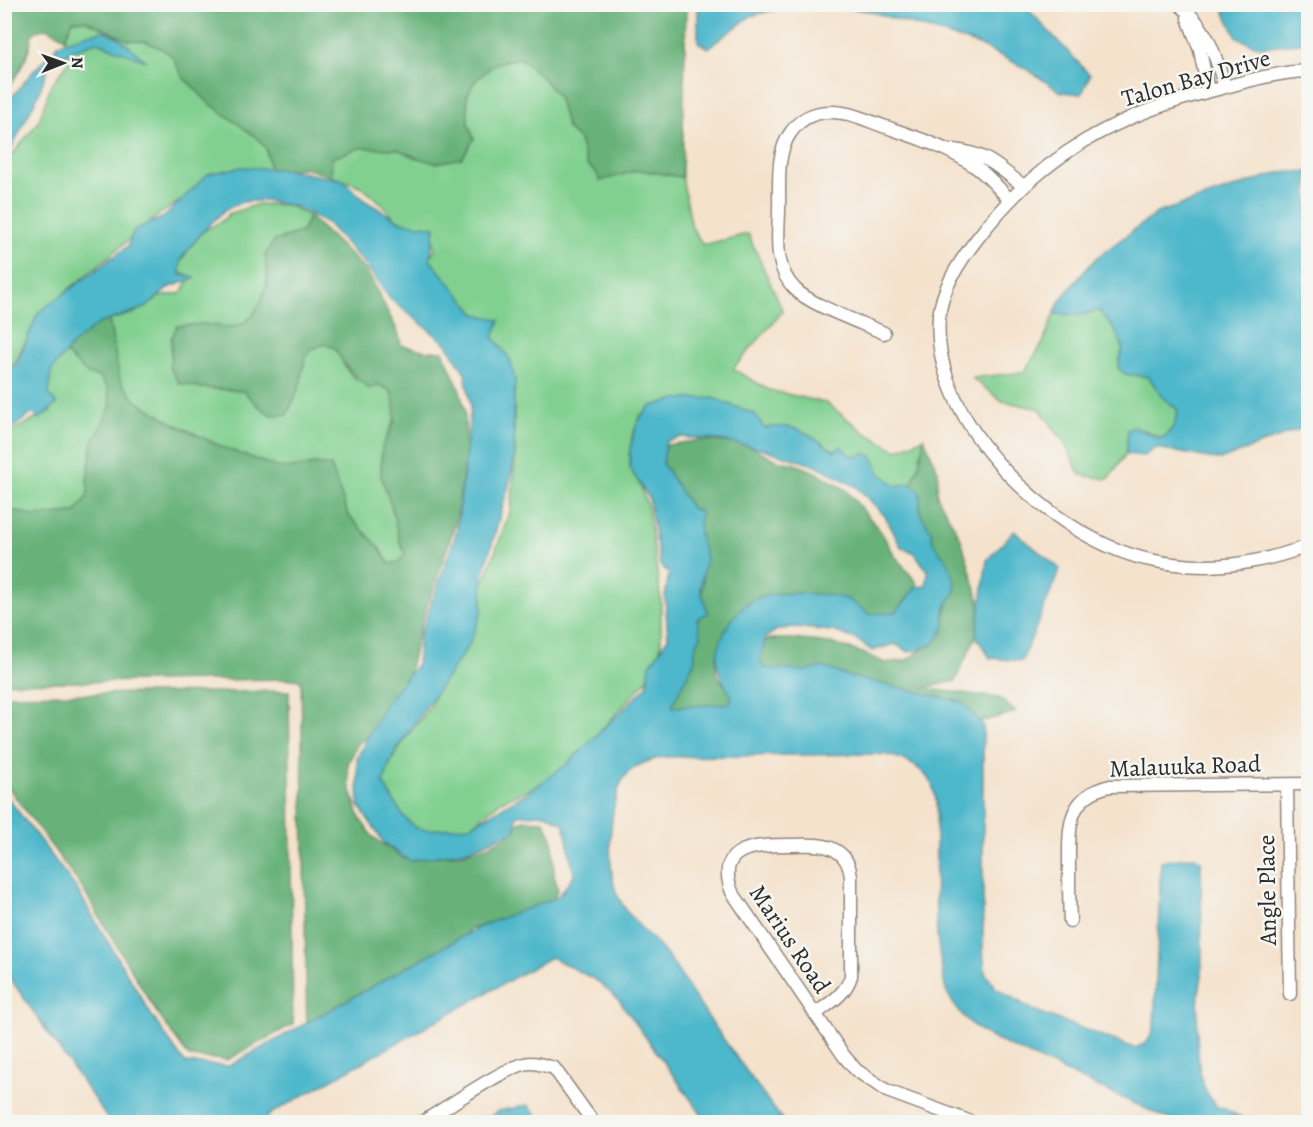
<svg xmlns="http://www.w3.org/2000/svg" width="1313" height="1127" font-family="Alegreya,serif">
  <rect width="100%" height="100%" fill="#f6f6f2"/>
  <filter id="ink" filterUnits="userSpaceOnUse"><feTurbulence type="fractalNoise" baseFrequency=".0167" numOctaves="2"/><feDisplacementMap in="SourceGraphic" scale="12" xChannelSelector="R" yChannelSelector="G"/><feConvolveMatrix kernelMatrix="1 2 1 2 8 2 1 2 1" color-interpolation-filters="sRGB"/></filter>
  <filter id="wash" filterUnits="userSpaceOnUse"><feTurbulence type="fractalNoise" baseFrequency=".008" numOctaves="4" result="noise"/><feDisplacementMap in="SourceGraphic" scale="24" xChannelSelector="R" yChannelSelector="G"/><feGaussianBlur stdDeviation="1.35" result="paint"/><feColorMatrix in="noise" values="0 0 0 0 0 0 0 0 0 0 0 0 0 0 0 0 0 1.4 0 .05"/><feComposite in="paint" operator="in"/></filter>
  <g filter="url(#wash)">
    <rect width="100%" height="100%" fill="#f4e2cc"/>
    <!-- green -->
    <path fill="#81d090" stroke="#567e5e" stroke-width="1.5" d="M73 20H84L128 40 145 41 163 49 172 56 183 77 209 103 256 137 266 148 270 171 207 184 161 213 49 306 33 326 15 362 5 375V164L39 121 51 85 68 63 65 38Z
      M520 58 540 75 558 96 567 128 579 140 587 165 596 172 626 173 639 170 682 177 692 228 703 245 748 234 783 311 733 369 769 390 826 403 866 433 896 450 924 438 919 465 909 490 911 507 858 457 811 442 657 409 641 414 632 437 629 455 648 507 661 601V644L653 673 575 759 549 781 501 801 467 829 435 834 405 824 379 781 403 742 429 708 475 606 511 509 515 460 514 408 501 346 464 303 425 266 435 249 433 238 394 218 380 202 360 186 331 176 332 158 359 148 397 149 417 158 474 139 468 123 467 96 475 81 496 63Z
      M258 204 288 205 309 216 303 231 281 238 265 255C271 281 263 323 230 327 220 328 211 323 202 324 192 325 180 333 171 337V362L179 383 203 388 244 391 258 406 294 401C296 392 305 354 310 350 313 347 320 346 324 344L335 347C340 357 346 372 355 378 366 385 386 381 392 395 404 422 382 433 381 456 380 474 386 489 391 506 396 522 398 538 405 554L399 562 390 564 379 547 348 515 331 466 315 464 292 468 277 467 222 447 173 423 136 401 119 381 109 320 135 313 146 299 182 293 188 281V276L175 271 197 235 222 221 229 214Z
      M1099 310C1108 319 1120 334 1122 347 1123 352 1121 356 1119 361L1143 376 1149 377 1162 397 1178 410 1174 426 1165 437 1159 438 1145 430H1128L1126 454 1108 479 1080 475 1064 442 1040 409 1002 401 972 378 1024 372 1043 343 1054 314 1082 315Z
      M61 349 88 374 100 377 108 389 111 406 92 445 87 482C92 494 82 504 75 513L34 516 5 508 4 435 51 411 46 375Z"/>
    <!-- forest -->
    <path fill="#68b27a" stroke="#4a6e52" stroke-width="1.5" d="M5 5H686L682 177 639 170 600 181 596 172 587 165 579 140 567 128 558 96 540 75 520 58 496 63 475 81 467 96 468 123 474 139 462 158 436 163 417 158 397 149 359 148 332 158 331 176 305 168 270 171 266 148 256 137 209 103 183 77 172 56 162 49 145 41 128 40 85 20H73L65 38 47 28 36 31 31 36C31 56 15 77 5 94Z
      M309 216 367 271 398 332 401 345 427 351H443L460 391 465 411 466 454 456 522 421 624 409 672 370 736 358 743 348 764 349 784 360 819 372 836 404 859 461 854 490 845 505 838 513 824 525 820 544 821 553 840 554 875 558 890 546 915 469 929C463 946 452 949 435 952L422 971 307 1039 301 681 295 679 5 683 4 508 34 516 75 513C82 504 92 495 87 482L92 445 111 406 108 389 100 377 88 374 61 349 74 330 109 320 120 380 136 401 173 423 222 447 277 467 292 468 315 464 331 466 348 515 379 547 389 564 399 562 405 554 399 539 392 508 381 476 382 447 395 421 393 396 389 390 379 385 369 389C354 377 343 365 335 348L324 344 310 350 305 358 300 385 287 415H271L258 406 244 391 203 388 179 383 169 366C175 351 167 343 177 326L201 324 232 327 244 323 253 315 262 299 268 282 265 255 274 241 303 231Z
      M924 438 938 471 937 496 961 539 980 604 976 636 955 681 923 688 999 698 1016 712 974 724 782 681 754 662 759 643 770 639H792L830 643 863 653 885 663 907 660 926 646 942 624 947 607 949 580 909 490 919 465Z
      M701 440 745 444 779 461 796 464 822 475 846 490 881 532 895 556 917 583 918 589 911 604 877 623 858 614 726 632C720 646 709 667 721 681 728 689 734 694 739 703L668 716 696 634 703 580 698 519 656 459 661 446Z
      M289 691 293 1024 227 1060 189 1057 157 1013 81 886 5 783V695Z"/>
    <!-- water -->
    <path fill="#4db7cb" stroke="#3c717b" stroke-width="1.5" fill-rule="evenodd" d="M698 5V4L793 5 751 16 708 48 698 42Z
      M821 5H1024L1090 75 1082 94 1061 92 1025 68 979 45 869 11Z
      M1221 5H1308V42L1260 47 1237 38Z
      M104 31 119 38 146 61 97 42 70 51 48 68 38 95 10 151 5 157V106L29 76 59 44 84 35Z
      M241 167 289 170 342 180 367 202 401 222 435 227 430 260 476 314 500 320 493 337 510 359 515 379 513 425 515 454 510 481 483 575 482 611 469 645 394 753 383 783 403 816 416 828 428 830 470 826 527 793 567 764 647 686 650 665 668 638 665 596 669 573 660 565 649 498 630 469V448L637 423 649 407 676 399 713 398 755 414 764 428C798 422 807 433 834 451L841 447 849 454 856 457 864 453 872 456 880 473 896 486 910 483 920 492V513L931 531 933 543 948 562 955 581V593C945 603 941 613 945 627L934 644 909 652 895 644 872 651 856 639 833 631 793 627 777 630 766 637 760 659 763 668 805 671 823 667 848 676 962 702 983 726V949L985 973 996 988 1033 1010 1134 1048C1146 1045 1151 1039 1154 1028L1161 861 1195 857 1201 861 1202 976C1196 1002 1195 1059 1203 1084 1206 1094 1212 1100 1218 1108L1221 1107 1250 1122H1175L994 1039C973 1028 957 1014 947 992 944 985 943 976 942 969 933 926 936 881 936 837 936 820 939 799 931 783 921 764 897 755 877 754L664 757C650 760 636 764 627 774 608 794 606 870 617 894 630 923 651 934 668 957 680 973 690 991 701 1007 728 1046 756 1085 784 1122H707L619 1000 596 980 551 957 270 1114 264 1122H110L5 971V794L76 888 152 1016 185 1063 229 1066 481 926 558 897 574 875 564 824 546 814 517 815 515 831 466 851 410 861 385 844 359 806 357 758 388 700 417 664 420 635 457 531 471 406 465 373 447 344 390 299 367 266 326 222 294 206 265 200 242 202 225 210 203 231 181 259 180 275 196 277 168 288 147 307 98 324 72 345 51 371 49 395 57 404 39 419 33 413 5 433V378L17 363 38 313 128 246 134 230 164 217 208 174ZM680 437 719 440 763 449 820 467 857 487 885 516 901 547 915 553 928 572 926 586 916 587 896 612 869 614C862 609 854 602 846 599 831 594 815 594 800 593 763 592 742 598 724 633 711 660 717 673 732 697L729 704 672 707C677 691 687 678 693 664 698 652 691 649 701 637L697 619 708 613 700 588 706 559 699 532 700 511 692 509 663 464 666 441Z
      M1308 171V426L1220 460 1156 448 1144 456 1126 454 1128 430 1134 427 1159 438 1165 437 1174 426 1178 410 1162 397 1149 377 1125 374 1118 368 1123 346 1113 328 1099 310 1082 315 1054 314 1061 299 1096 258 1157 213 1278 173Z
      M1014 531 1060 569 1022 661 990 658 976 636 987 560Z
      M528 1105 542 1122H481L498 1111Z"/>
  </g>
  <g filter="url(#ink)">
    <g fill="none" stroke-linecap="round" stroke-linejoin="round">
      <!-- street casing -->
      <g stroke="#90867c" stroke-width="15">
        <path id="street" d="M1179 4C1208 28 1214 52 1225 87
          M1188 18 1200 50 1208 91
          M1308 71C1279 72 1250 80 1222 88 1119 113 1042 153 977 239 959 262 942 288 939 317 930 423 1053 539 1150 560 1206 572 1255 565 1308 546
          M954 150C991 155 996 167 1024 186
          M884 333C862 323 810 305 795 289 774 268 778 239 779 212 780 186 775 154 791 132 800 119 814 112 830 112 849 111 868 121 886 127 918 138 950 148 977 168 990 177 999 189 1010 200
          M1287 785 1290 994
          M1070 921C1069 902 1069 883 1069 864 1069 827 1067 796 1110 786L1308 784
          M815 1014C830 1003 846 994 851 976V877C850 866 846 856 835 850 823 843 807 845 794 845 763 845 713 843 732 892L844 1056 856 1070 887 1091 971 1122
          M423 1122C443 1110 511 1062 531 1063 538 1063 547 1066 554 1068L593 1122"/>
      </g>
      <!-- street -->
      <use href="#street" stroke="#fff" stroke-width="12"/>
    </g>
  </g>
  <g text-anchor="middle" stroke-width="5" stroke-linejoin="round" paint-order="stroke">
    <!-- street labels -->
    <g font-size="24" fill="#2b2b2b" stroke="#f6f6f2">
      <text transform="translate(1196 78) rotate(-16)" y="8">Talon Bay Drive</text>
      <text transform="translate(1185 766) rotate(-2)" y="8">Malauuka Road</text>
      <text transform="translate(1267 890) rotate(-91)" y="8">Angle Place</text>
      <text transform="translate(790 939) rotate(56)" y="8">Marius Road</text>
    </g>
  </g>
  <!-- margin -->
  <rect width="1313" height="1127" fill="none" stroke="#f6f6f2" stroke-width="24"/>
  <!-- north arrow -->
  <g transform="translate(63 63) rotate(89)" stroke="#f6f6f2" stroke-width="4.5" paint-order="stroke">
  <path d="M0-4.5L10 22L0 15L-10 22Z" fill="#2b2b2b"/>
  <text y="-9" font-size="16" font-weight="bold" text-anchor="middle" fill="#2b2b2b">N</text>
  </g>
</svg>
